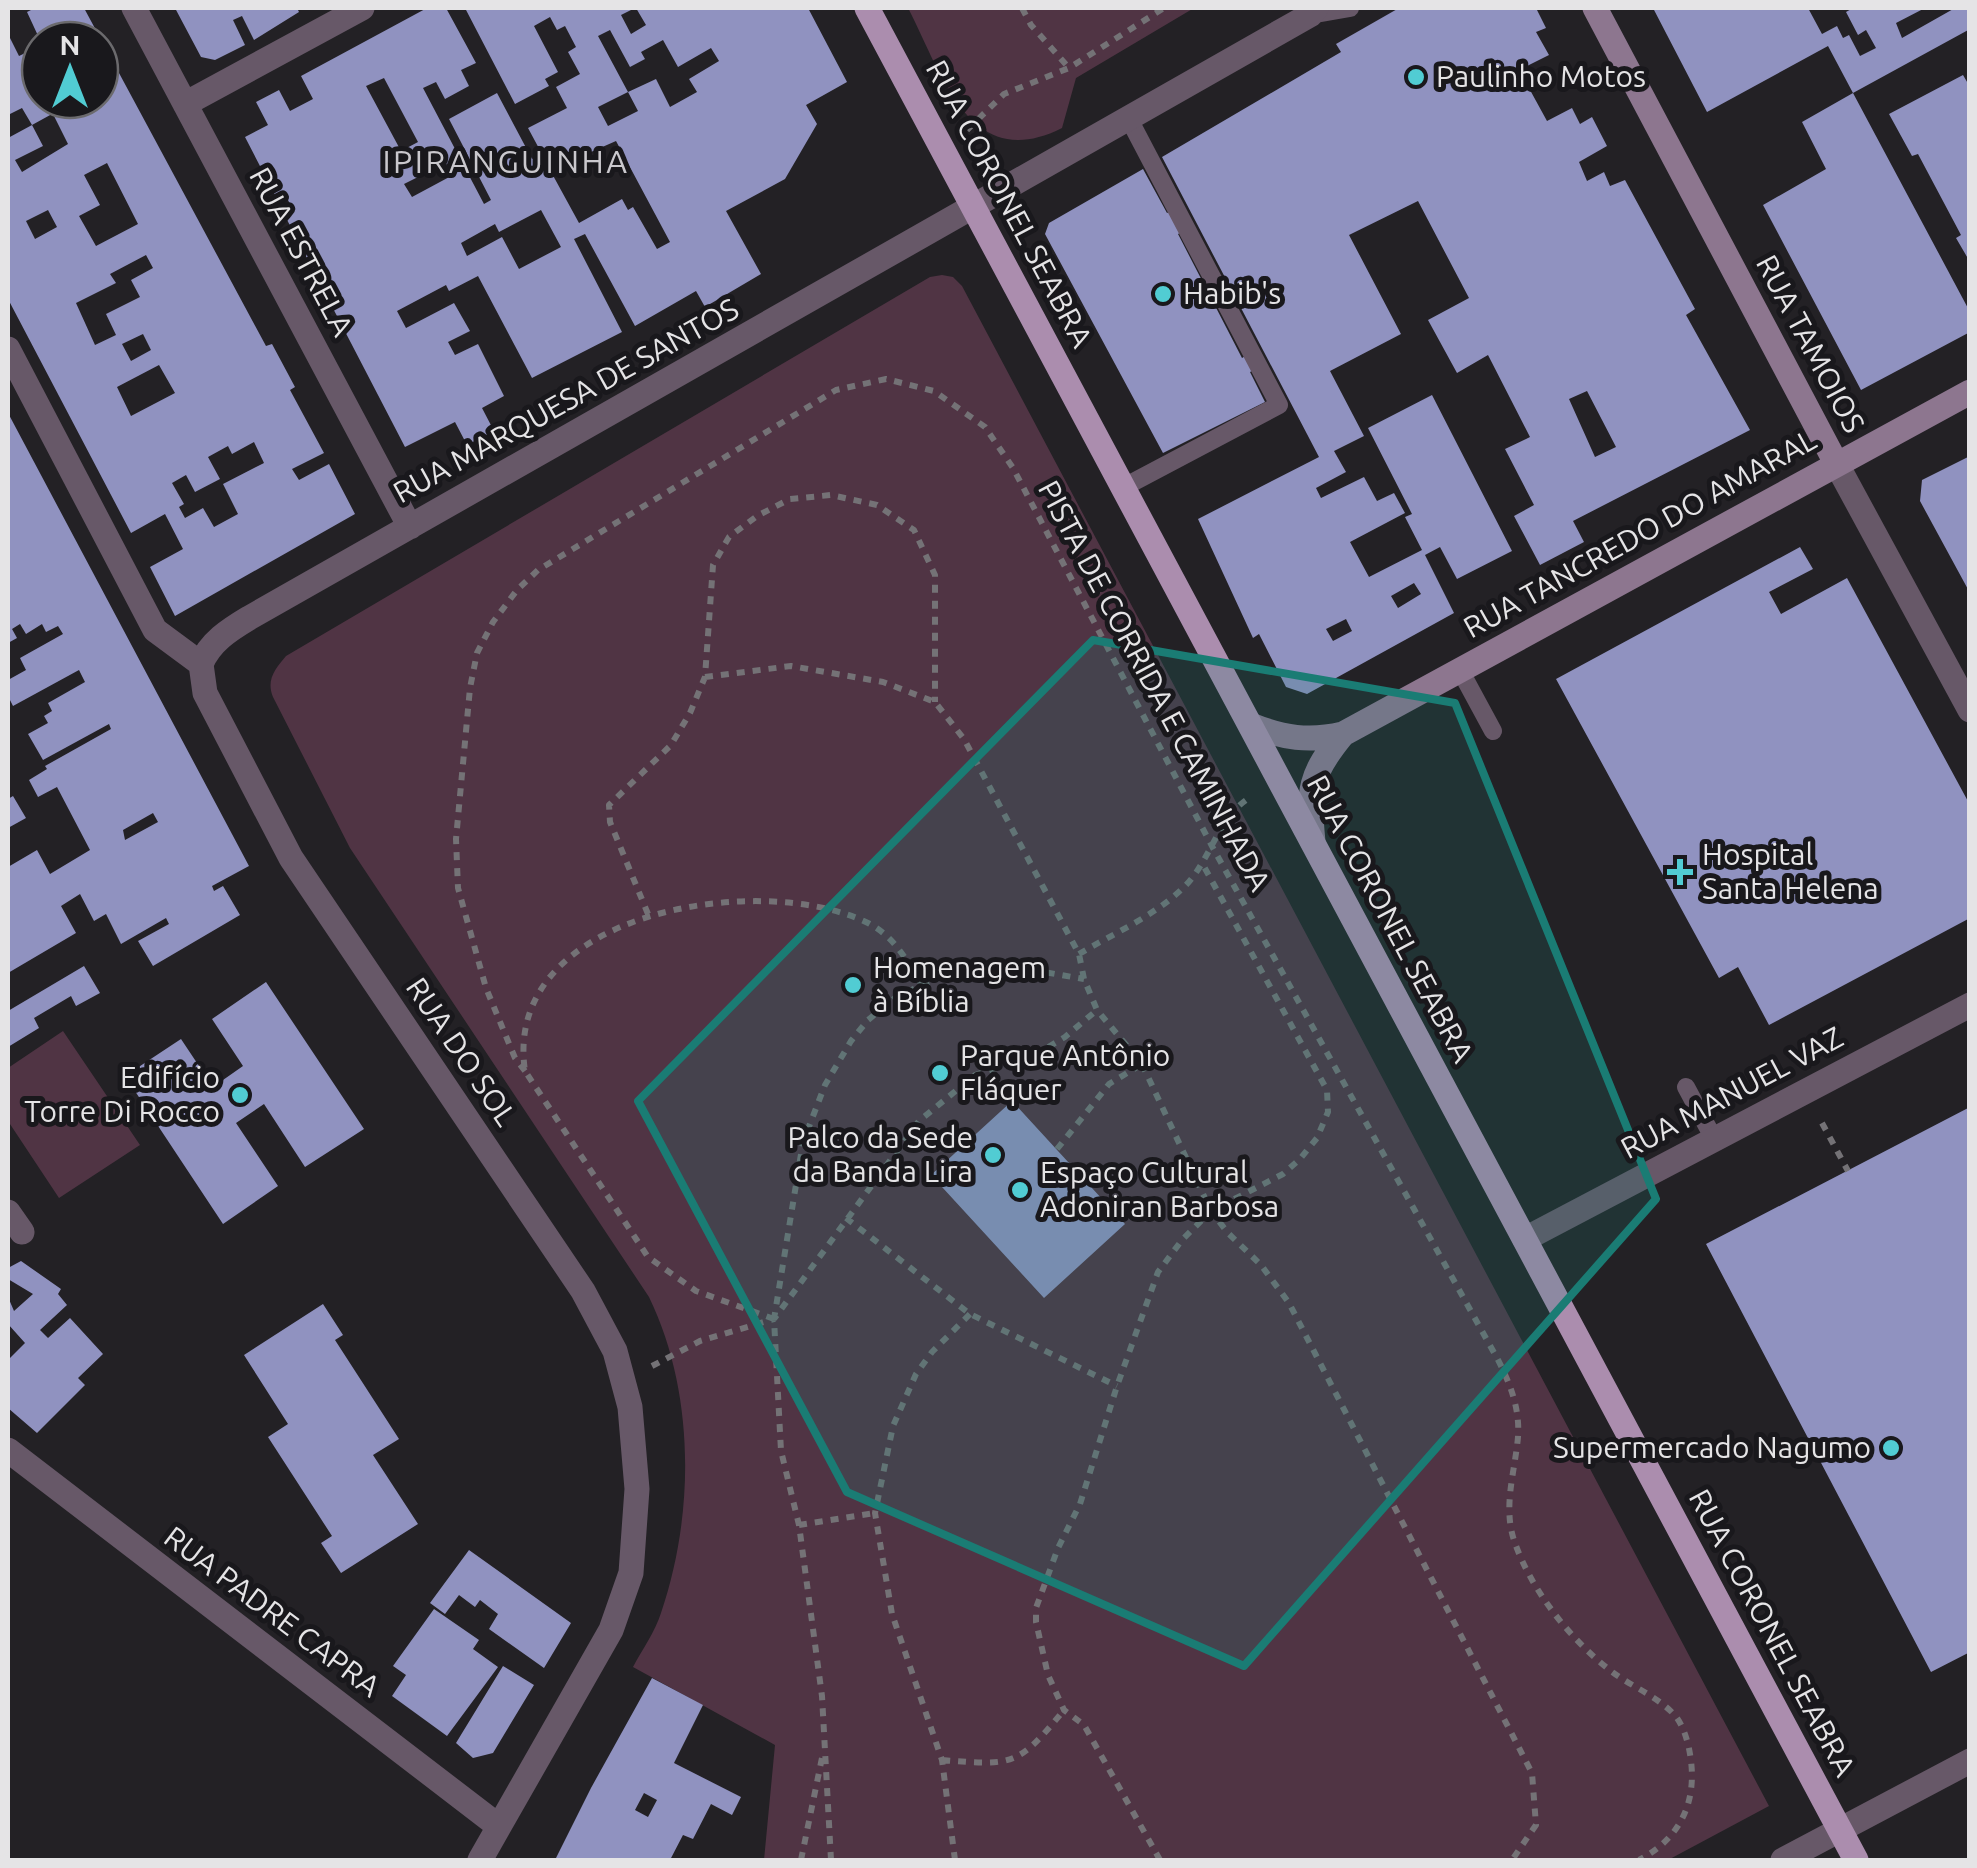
<svg xmlns="http://www.w3.org/2000/svg" width="1977" height="1868" font-family="Ubuntu,sans-serif">
  <rect width="100%" height="100%" fill="#232125"/>
  <!-- green -->
  <path fill="#503444" d="M908 8H1194L1076 78 1062 128C969 175 942 73 908 8Z
    M942 275 953 277 962 286 1769 1806 1668 1860H764L775 1745 633 1667C642 1650 655 1632 661 1613 695 1513 695 1392 649 1297L350 848 273 697C266 680 275 669 286 656L930 277Z
    M63 1031 140 1145 59 1198 8 1121V1068Z"/>
  <!-- building -->
  <path fill="#9092c0" fill-rule="evenodd" d="M35 8H84L266 346 272 344 295 387 290 390 324 453 292 469 299 480 329 464 355 514 175 616 150 567 183 549 165 514 131 533 8 299V138L32 125 43 146 15 160 22 172 68 144 53 114 73 104 71 100H100V40H40L27 12ZM107 163 138 224 96 246 79 216 100 205 84 175ZM48 210 57 227 35 239 26 221ZM146 255 153 268 131 280 140 297 106 314 116 335 95 345 76 303 116 283 110 274ZM143 334 151 350 131 361 122 344ZM159 365 175 393 131 416 117 387ZM254 442 264 463 223 484 238 514 214 527 203 508 185 518 179 507 184 504 172 483 186 475 195 492 220 479 208 457 228 446 232 454Z
    M175 8H297L299 12 254 40 242 16 233 20 245 45 215 60 201 57Z
    M427 8H446L476 63 461 70 469 86 445 99 436 82 423 88 484 204 491 200 449 119 497 93 532 159 542 154 528 128 567 108 556 87 580 74 568 52 576 47 565 26 557 30 550 17 534 26 558 72 545 79 549 86 515 104 465 8H635L621 15 631 34 646 25 636 8H808L847 82 806 105 817 124 785 179 726 211 761 274 705 307 696 291 635 326 585 234 574 239 622 332 532 378 478 276 449 291 446 285 397 311 406 328 454 303 470 331 448 342 455 355 478 344 504 396 482 408 494 431 467 445 455 422 405 447 284 214 293 210 284 192 275 195 245 137 268 125 256 102 279 90 290 111 313 99 301 76ZM610 30 630 67 645 59 641 52 663 40 678 67 711 48 719 61 689 79 697 92 670 107 656 79 628 92 638 111 608 126 598 107 628 92 598 36ZM384 78 418 142 401 151 366 86ZM616 141 670 242 657 249 633 207 628 210 622 199 579 223 550 170ZM446 163 453 175 412 197 404 184ZM541 210 561 247 519 269 502 237 467 256 461 243 495 224 499 232Z
    M1399 8H1536L1546 28 1536 32 1549 55 1519 70 1547 121 1572 108 1580 124 1592 117 1607 146 1579 162 1587 181 1604 172 1610 186 1625 180 1695 309 1686 315 1750 430 1573 521 1584 542 1540 565 1514 516 1534 505 1505 449 1530 437 1488 355 1457 373 1428 320 1469 298 1418 201 1349 235 1401 334 1330 371 1364 436 1334 451 1346 472 1316 488 1321 498 1364 477 1377 501 1394 493 1405 513 1350 542 1369 577 1422 550 1405 517 1412 514 1368 428 1432 395 1512 551 1457 579 1440 547 1425 555 1454 613 1307 694 1286 687 1259 634 1253 638 1198 519 1319 457 1162 157 1341 52 1336 44ZM1587 391 1616 447 1595 457 1569 399ZM1414 583 1421 594 1398 608 1391 596ZM1346 619 1352 631 1333 641 1326 629Z
    M1653 8H1808L1822 34 1837 26 1843 38 1849 35 1860 56 1876 48 1866 30 1858 35 1846 12 1853 8H1925L1896 23 1902 38 1955 8H1970V29L1853 93 1828 46 1707 112Z
    M8 34 19 56 40 46V80L36 82 40 100H45L52 114 32 125 22 108 8 115Z
    M1963 75 1970 87V262L1956 238 1961 235 1918 154 1912 156 1889 114Z
    M1853 93 1970 312V332L1861 390 1763 205 1826 169 1802 122Z
    M1143 169 1167 213 1176 208 1187 229 1178 234 1242 358 1252 352 1260 367 1250 372 1265 402 1163 453 1045 234 1049 223Z
    M8 413 249 866 212 886 214 891 223 886 240 915 153 966 138 941 169 924 166 918 121 944 106 914 94 921 80 894 61 906 76 933 8 973V867L37 850 50 874 90 850 57 787 38 797 29 780 47 769 45 766 111 729 109 724 43 760 28 734 48 723 44 716 52 711 48 703 85 682 79 670 13 706 8 696V680L26 670 20 658 63 634 58 626 46 632 42 624 26 634 20 624 12 629 17 638 8 643ZM153 813 158 822 125 840 123 830Z
    M1970 456V593L1920 501 1922 480Z
    M1800 547 1813 569 1769 592 1781 614 1847 578 1970 805V918L1769 1025 1738 967 1719 978 1556 679Z
    M13 796 26 818 8 828V799Z
    M84 966 100 993 76 1006 71 996 34 1018 39 1028 8 1047V1011Z
    M266 982 364 1129 305 1167 264 1104 236 1123 278 1186 223 1224 125 1076 181 1039 213 1087 243 1066 212 1019Z
    M1012 1101 1125 1224 1044 1298 931 1175Z
    M1970 1107V1652L1931 1672 1706 1244Z
    M21 1261 61 1289 58 1294 67 1305 40 1330 48 1338 70 1318 103 1354 78 1378 85 1385 37 1433 8 1408V1360L25 1343 8 1324V1297L14 1311 33 1294 8 1279V1268Z
    M323 1304 343 1335 335 1340 399 1439 373 1455 418 1524 341 1573 321 1543 332 1536 268 1437 288 1424 244 1355Z
    M469 1550 571 1623 544 1668 489 1629 498 1614 480 1600 475 1607 459 1595 445 1614 430 1603Z
    M434 1609 479 1640 473 1649 498 1667 447 1736 392 1696 406 1675 393 1666Z
    M503 1666 534 1685 493 1753 473 1758 456 1743Z
    M652 1678 703 1705 674 1763 741 1797 732 1815 711 1804 693 1839 683 1835 670 1860H555L591 1788ZM644 1793 657 1800 648 1817 635 1810Z"/>
  <g fill="none" stroke-linecap="round" stroke-linejoin="round">
    <!-- path -->
    <path stroke="#747276" stroke-width="6" stroke-dasharray="8 8" stroke-linecap="butt" d="M1022 8 1031 25 1069 68
      M967 130 1004 94 1069 68 1164 8
      M705 677 791 666 883 682 935 702 964 739 1079 954 1084 979 1097 1010 1142 1064 1211 1211 1228 1233 1261 1265 1289 1303 1532 1773 1536 1825 1512 1860
      M648 914 610 822 609 805 671 745 690 713 705 677 713 565 729 537 757 516 790 499 831 495 877 505 914 530 935 575V702
      M1079 954C1114 933 1157 915 1186 885 1211 859 1219 815 1251 797
      M525 1071 515 1058 486 988 458 888 456 839 470 688 477 653 493 622 517 590 538 570 836 390 886 379 934 391 985 427 1013 468 1213 848 1497 1358C1510 1383 1520 1408 1518 1437 1515 1472 1502 1508 1515 1543 1532 1592 1574 1644 1615 1674 1635 1688 1662 1699 1677 1718 1684 1728 1688 1742 1690 1754 1698 1801 1681 1838 1639 1860
      M1822 1123 1848 1171
      M1057 1149 1109 1084 1142 1064
      M846 1218 970 1314 1117 1386
      M774 1319 696 1291 648 1257 525 1071C501 911 761 870 868 923 895 937 907 961 922 985
      M652 1366 700 1341 774 1319 919 1121 975 1075 1035 1055 1065 1037 1097 1010
      M799 1525 875 1513
      M942 1760C1014 1766 1018 1766 1064 1710
      M801 1860 823 1753
      M831 1860 822 1696 799 1525 781 1451 774 1319 803 1142 825 1085 851 1041 868 1020 896 997 945 975 980 970 1027 969 1084 979
      M955 1860 942 1760 892 1614 875 1513 893 1426 916 1374 932 1352 970 1314
      M1160 1860 1084 1725 1064 1710 1048 1675 1036 1622V1608L1058 1548 1080 1504 1117 1386 1158 1272 1182 1240 1211 1211 1283 1174 1300 1159 1317 1138 1328 1112 1327 1090 1202 863"/>
    <!-- lane -->
    <path stroke="#675868" stroke-width="18" d="M1310 15 1350 8
      M1124 487 1279 405 1129 119
      M1460 670 1493 731
      M1686 1087 1714 1139"/>
    <!-- street -->
    <path stroke="#675868" stroke-width="25" d="M134 8 410 527
      M185 104 362 8
      M8 349 155 630 201 664 205 693 291 858 583 1291 615 1351 630 1407 637 1489 631 1573 611 1630 480 1860
      M1836 463 1970 710
      M201 664C210 642 229 630 249 618L1310 15 1316 8
      M8 1212 22 1232
      M1525 1239 1970 1005
      M8 1450 497 1825
      M1783 1860 1970 1761"/>
    <!-- secondary -->
    <path stroke="#8d768f" stroke-width="25" d="M1595 8 1836 463
      M1251 725C1283 738 1309 742 1343 734L1970 392
      M1313 842C1308 790 1309 775 1343 734"/>
    <!-- primary -->
    <path stroke="#ab8dae" stroke-width="25" d="M867 8 1856 1860"/>
  </g>
  <!-- marked area -->
  <path fill="#1a7c74" fill-opacity="0.2" stroke="#1a7c74" stroke-width="8" stroke-linejoin="round" d="M1093 640 1455 703 1656 1199 1244 1666 847 1492 638 1101Z"/>
  <!-- markers -->
  <g fill="#51ccd3" stroke="#19181c" stroke-width="4">
    <circle cx="1416" cy="77" r="10"/>
    <circle cx="1163" cy="294" r="10"/>
    <path d="M1675 857h10v10h10v10h-10v10h-10v-10h-10v-10h10z"/>
    <circle cx="853" cy="985" r="10"/>
    <circle cx="940" cy="1073" r="10"/>
    <circle cx="240" cy="1095" r="10"/>
    <circle cx="993" cy="1155" r="10"/>
    <circle cx="1020" cy="1190" r="10"/>
    <circle cx="1891" cy="1448" r="10"/>
  </g>
  <g text-anchor="middle" stroke-width="10" stroke-linejoin="round" paint-order="stroke">
    <!-- poi labels -->
    <g font-size="30" fill="#e5e4e6" stroke="#19181c" text-anchor="start">
      <text x="1436" y="87">Paulinho Motos</text>
      <text x="1183" y="304">Habib's</text>
      <text x="1702" y="865">Hospital<tspan x="1702" dy="34">Santa Helena</tspan></text>
      <text x="873" y="978">Homenagem<tspan x="873" dy="34">à Bíblia</tspan></text>
      <text x="960" y="1066">Parque Antônio<tspan x="960" dy="34">Fláquer</tspan></text>
      <text x="220" y="1088" text-anchor="end">Edifício<tspan x="220" dy="34">Torre Di Rocco</tspan></text>
      <text x="973" y="1148" text-anchor="end">Palco da Sede<tspan x="973" dy="34">da Banda Lira</tspan></text>
      <text x="1040" y="1183">Espaço Cultural<tspan x="1040" dy="34">Adoniran Barbosa</tspan></text>
      <text x="1871" y="1458" text-anchor="end">Supermercado Nagumo</text>
    </g>
    <!-- street labels -->
    <g font-size="30" fill="#e5e4e6" stroke="#19181c">
      <text transform="translate(1009 204) rotate(62)" y="10">RUA CORONEL SEABRA</text>
      <text transform="translate(301 252) rotate(62)" y="10">RUA ESTRELA</text>
      <text transform="translate(1810 344) rotate(62)" y="10">RUA TAMOIOS</text>
      <text transform="translate(566 401) rotate(-29)" y="10">RUA MARQUESA DE SANTOS</text>
      <text transform="translate(1640 534) rotate(-29)" y="10">RUA TANCREDO DO AMARAL</text>
      <text transform="translate(1154 686) rotate(62)" y="10">PISTA DE CORRIDA E CAMINHADA</text>
      <text transform="translate(1390 919) rotate(62)" y="10">RUA CORONEL SEABRA</text>
      <text transform="translate(461 1052) rotate(56)" y="10">RUA DO SOL</text>
      <text transform="translate(1732 1093) rotate(-28)" y="10">RUA MANUEL VAZ</text>
      <text transform="translate(272 1612) rotate(37)" y="10">RUA PADRE CAPRA</text>
      <text transform="translate(1772 1633) rotate(62)" y="10">RUA CORONEL SEABRA</text>
    </g>
    <!-- neighbourhood labels -->
    <g font-size="32" letter-spacing="2.5" fill="#cac8cd" stroke="#19181c">
      <text x="506" y="173">IPIRANGUINHA</text>
    </g>
  </g>
  <!-- border -->
  <rect width="1977" height="1868" fill="none" stroke="#e5e4e6" stroke-width="20"/>
  <!-- north arrow -->
  <g transform="translate(70 70)"><circle r="48" fill="#19181c" stroke="#6b6a6d" stroke-width="2.5"/>
  <path d="M0-8L18 38L0 25L-18 38Z" fill="#51ccd3"/>
  <text y="-15" font-size="28" font-weight="bold" text-anchor="middle" fill="#e5e4e6">N</text>
  </g>
</svg>
